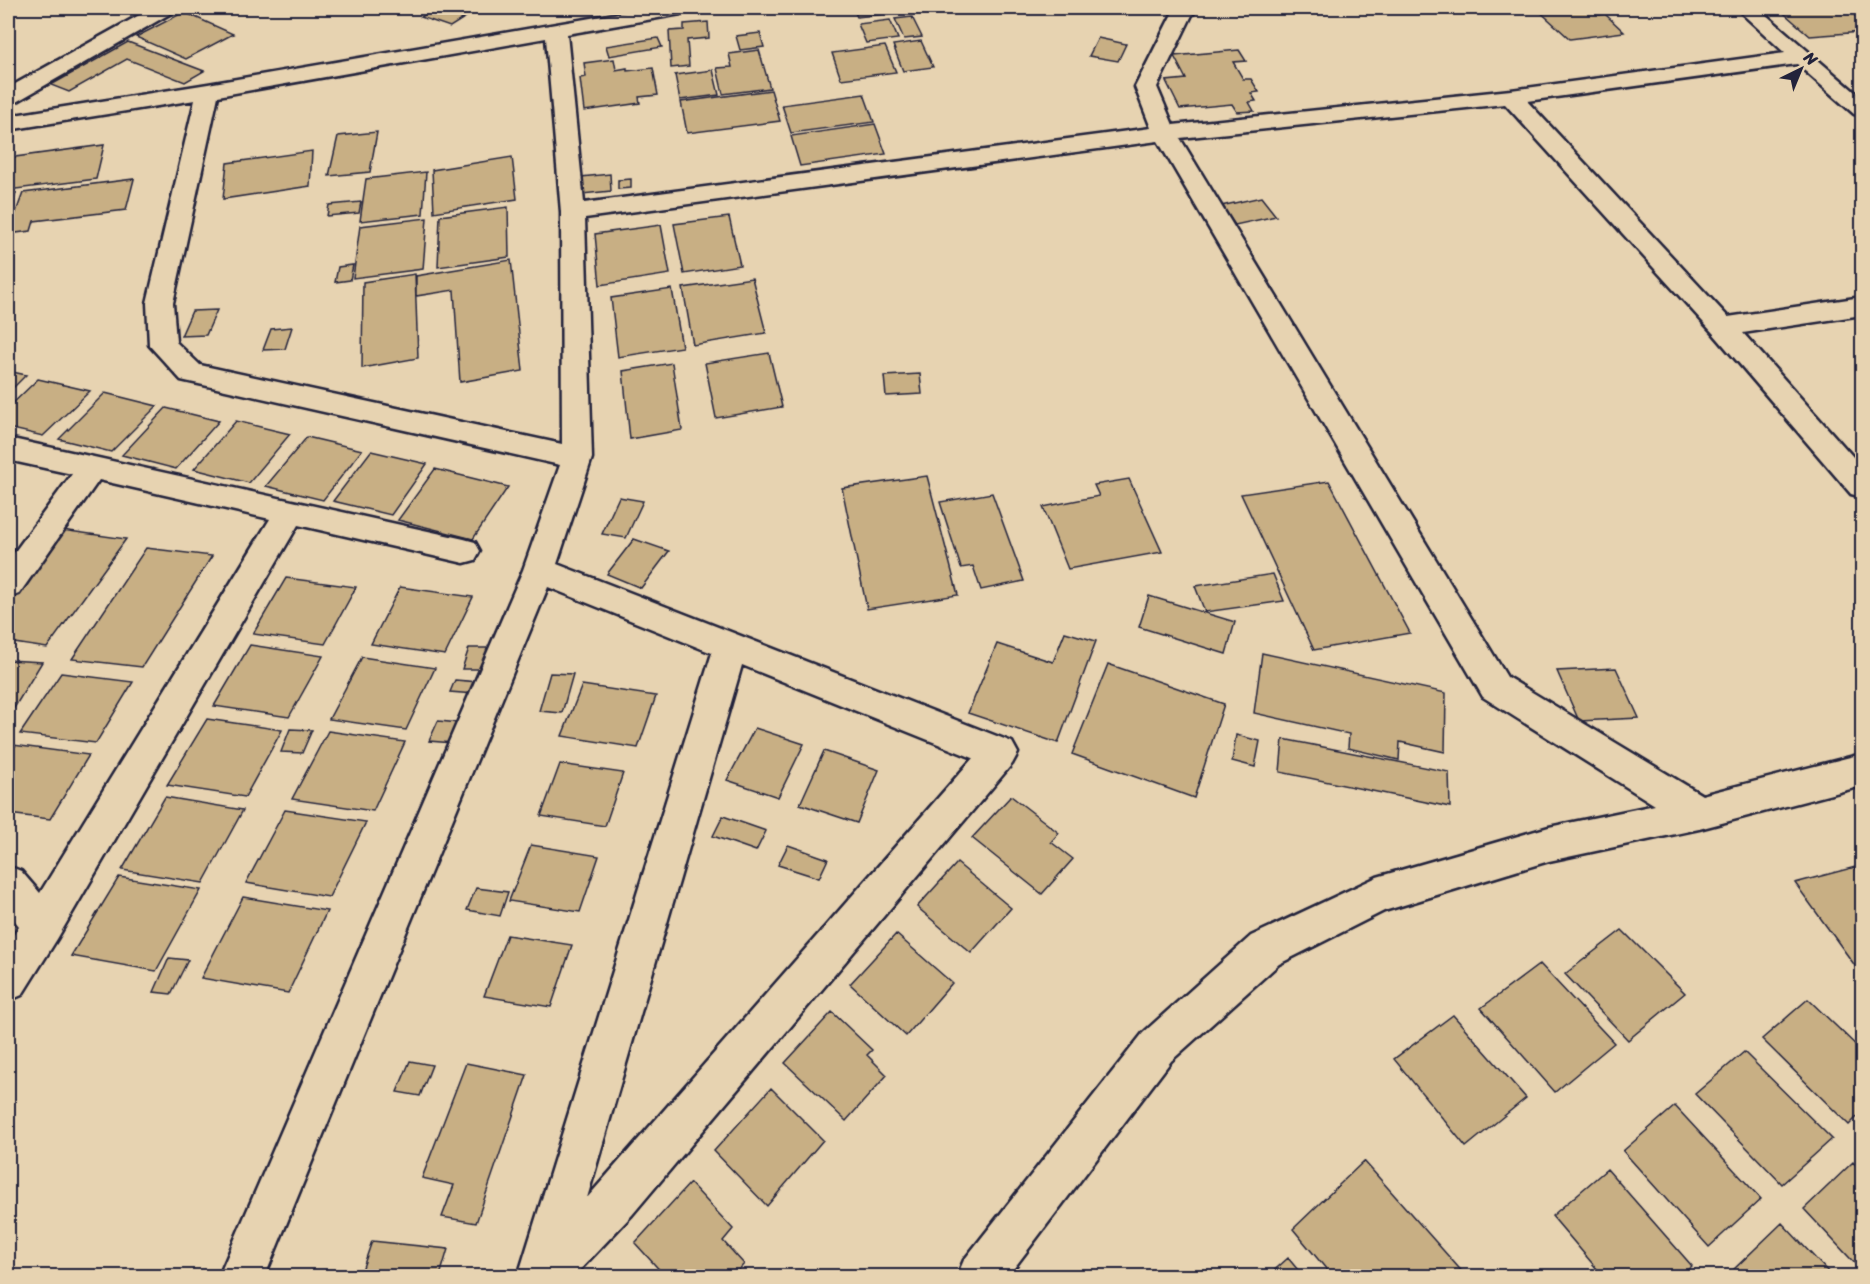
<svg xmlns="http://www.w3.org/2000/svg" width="1870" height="1284" font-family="Sriracha,sans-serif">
  <rect width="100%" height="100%" fill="#e7d3b1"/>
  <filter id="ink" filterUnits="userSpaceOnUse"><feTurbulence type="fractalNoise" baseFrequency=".0167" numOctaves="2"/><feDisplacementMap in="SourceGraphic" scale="12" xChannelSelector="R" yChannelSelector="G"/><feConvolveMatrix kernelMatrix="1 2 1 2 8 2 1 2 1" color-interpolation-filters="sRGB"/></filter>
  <g filter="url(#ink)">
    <!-- building -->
    <path fill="#c8af84" stroke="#22223b" stroke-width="1.5" d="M436 8H480L450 27 421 17Z
      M853 8H920L921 10 857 17Z
      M1536 8H1591L1599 15 1605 14 1624 32 1570 39Z
      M1778 8H1862V16H1855L1862 23V32L1810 36Z
      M184 12 233 34 186 59 136 37Z
      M912 17 922 37 904 39 895 19Z
      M890 20 898 39 866 43 858 24Z
      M708 22 709 38 687 40 689 66 671 68 669 31 684 30V24Z
      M760 33 764 47 740 50 736 36Z
      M658 38 662 47 609 56 606 46Z
      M1098 38 1126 44 1118 61 1089 56Z
      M921 41 933 67 903 71 893 45Z
      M128 42 204 71 185 82 127 59 69 92 51 85Z
      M885 46 896 72 841 79 832 53Z
      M759 50 770 88 723 94 717 68 732 67 729 54Z
      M1239 50 1246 61 1233 62 1243 79H1251L1259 92 1251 93 1256 101 1249 102 1254 111 1237 112 1232 104 1180 109 1166 81 1186 79 1174 56Z
      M614 59 616 70 627 68V71L653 68 658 95 639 97 640 103 584 111 580 78 586 77 584 63Z
      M713 70 719 95 680 100 675 75Z
      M771 90 780 121 687 133 681 102Z
      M864 94 874 122 791 133 782 105Z
      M875 124 886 154 800 166 791 136Z
      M377 132 370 172 329 176 338 136Z
      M104 145 96 179 8 190V158Z
      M312 151 310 186 223 199 227 163Z
      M512 157 517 199 434 212 432 170Z
      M426 172 423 214 360 221 366 179Z
      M610 174 611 191 582 194 581 177Z
      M134 179 126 210 34 221 31 231 8 234 23 193Z
      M631 179V188L618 189V180Z
      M16 193 8 219V194Z
      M1261 197 1276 216 1235 225 1221 206Z
      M361 202 359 213 327 216 329 205Z
      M508 207 509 257 438 267 440 216Z
      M729 217 740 265 684 274 674 224Z
      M427 218 423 269 353 278 360 226Z
      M661 225 670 274 600 285 595 234Z
      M511 260 523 371 460 382 454 290 416 296V276Z
      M353 265 350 280 335 282 338 267Z
      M415 274 418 358 362 368 363 282Z
      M752 278 766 333 693 345 683 288Z
      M672 289 682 347 618 357 611 298Z
      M217 310 206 335 181 336 192 311Z
      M292 327 285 349 263 350 271 329Z
      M769 353 782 407 716 418 705 363Z
      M672 363 682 430 630 439 623 371Z
      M8 371 26 375 8 393Z
      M920 374 922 394 886 396 884 376Z
      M38 379 90 391 43 436 8 428V408Z
      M105 393 157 406 111 452 59 439Z
      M166 408 219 421 176 469 122 455Z
      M236 421 290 434 249 483 194 469Z
      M307 437 362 450 323 500 266 486Z
      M371 451 427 464 391 515 333 501Z
      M435 469 508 487 473 539 398 520Z
      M927 476 958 595 867 609 842 488Z
      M1129 479 1162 552 1068 569 1043 507 1099 496 1094 485Z
      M1329 481 1410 633 1314 650 1241 494Z
      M992 493 1024 581 981 590 973 566 961 568 940 502Z
      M619 497 643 501 626 538 602 534Z
      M62 530 126 539 47 648 8 642V602Z
      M634 539 669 551 641 588 607 574Z
      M146 548 212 556 142 667 72 659Z
      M1273 574 1284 601 1205 612 1195 586Z
      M286 578 356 587 325 644 253 634Z
      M400 587 473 597 445 655 371 644Z
      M1149 596 1235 622 1226 654 1139 627Z
      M1065 632 1096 641 1058 743 968 713 997 644 1053 662Z
      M250 645 323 656 289 717 214 706Z
      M469 648H492L485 669H462Z
      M1262 653 1446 693 1445 752 1400 742 1399 760 1348 748 1349 734 1254 713Z
      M362 657 435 668 406 730 329 719Z
      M8 660 42 662 8 718Z
      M1108 664 1224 704 1194 798 1072 754Z
      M1616 668 1639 718 1579 721 1557 671Z
      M61 673 133 682 96 743 20 734Z
      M550 673 573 674 562 713 539 711Z
      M455 680 479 682 474 694 450 692Z
      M582 685 656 696 638 748 562 736Z
      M207 719 282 730 245 797 167 785Z
      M438 721 460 723 453 743 429 741Z
      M755 728 804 744 778 797 727 780Z
      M290 729 312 730 302 753 281 752Z
      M328 731 405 742 373 811 292 799Z
      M1236 735 1260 741 1255 767 1232 761Z
      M1283 739 1449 772 1450 807 1280 772Z
      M13 745 89 755 50 819 8 814V754Z
      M824 751 879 770 857 823 800 804Z
      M560 764 623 773 605 826 541 816Z
      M1011 796 1059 833 1051 842 1073 859 1042 894 972 838Z
      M165 797 243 810 203 883 122 870Z
      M285 810 366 822 329 897 246 883Z
      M723 816 766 831 756 851 713 836Z
      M531 845 599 856 580 912 509 901Z
      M788 845 828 859 819 878 778 865Z
      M957 863 1011 908 971 953 917 907Z
      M1855 867 1862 878V965L1856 967 1795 883Z
      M119 877 201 890 156 971 71 956Z
      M476 888 508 892 500 916 467 910Z
      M243 897 327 911 288 993 201 978Z
      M1622 930 1685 993 1628 1040 1565 974Z
      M896 934 952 983 906 1036 850 984Z
      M507 935 572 945 551 1007 484 996Z
      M169 958 188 960 171 994 154 992Z
      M1540 964 1614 1043 1555 1092 1481 1008Z
      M1808 999 1862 1051V1112L1849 1125 1762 1039Z
      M832 1012 872 1050 867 1055 887 1075 846 1121 785 1063Z
      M1453 1015 1526 1098 1466 1147 1394 1059Z
      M1744 1052 1832 1139 1782 1184 1695 1094Z
      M410 1061 432 1065 420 1096 397 1092Z
      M466 1063 527 1075 476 1223 442 1217 454 1185 422 1178Z
      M771 1088 823 1140 767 1206 714 1151Z
      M1675 1106 1761 1199 1709 1247 1623 1151Z
      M1364 1161 1466 1276H1332L1293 1229Z
      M1853 1162 1862 1172V1271L1804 1209Z
      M1607 1169 1692 1266 1680 1276H1603L1552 1216Z
      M690 1183 733 1229 723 1241 744 1264 733 1276H665L635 1243Z
      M1782 1223 1832 1276H1734L1730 1273Z
      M372 1241 448 1249 440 1276H360Z
      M1288 1258 1303 1276H1268Z"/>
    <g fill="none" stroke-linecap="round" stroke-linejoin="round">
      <!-- minor casing -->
      <g stroke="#22223b" stroke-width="5">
        <path id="minor" d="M152 8H176L173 12 16 102 8 104V88Z
          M649 8H691L688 12 681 14 567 34 584 203 1151 128 1135 87 1175 8H1198L1192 15 1157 87 1173 125 1511 90 1785 53 1736 8H1758L1862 98V116L1854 114 1797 64 1527 101 1728 317 1862 297V315L1743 333 1862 467V497L1851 494 1713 333 1505 104 1180 138 1507 677 1702 795 1862 754V786L1699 829 1549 861 1384 911 1279 964 1171 1061 1008 1276H957L964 1260 1143 1033 1251 936 1377 877 1549 827 1655 805 1483 697 1158 141 585 218 592 458 557 564 1012 742 1018 753 1012 764 632 1215 574 1276H521L519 1273 712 653 548 587 265 1276H219L523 570 560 465 181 380 149 345 147 303 195 100 8 130V116L208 84ZM546 38 561 212 562 444 200 365 176 342 173 303 218 96ZM742 665 973 758 587 1198Z
          M8 438 464 539 475 542 480 551 475 560 464 563 298 525 57 939 22 995 8 1001V945L19 926 8 912V866L21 871 40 893 270 519 99 480 19 594 8 598V561L72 474 8 460Z"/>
      </g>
      <!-- minor -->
      <use href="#minor" fill="#e7d3b1" fill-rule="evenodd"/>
    </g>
  </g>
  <!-- margin -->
  <rect width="1870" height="1284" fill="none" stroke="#e7d3b1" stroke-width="30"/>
  <rect x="15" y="15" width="1840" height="1254" fill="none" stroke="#22223b" stroke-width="2" filter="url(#ink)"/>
  <!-- north arrow -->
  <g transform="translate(1801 69) rotate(43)" stroke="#e7d3b1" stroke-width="4.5" paint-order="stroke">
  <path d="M0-4.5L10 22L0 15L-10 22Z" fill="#22223b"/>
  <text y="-9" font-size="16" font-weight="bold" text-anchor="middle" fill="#22223b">N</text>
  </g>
</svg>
